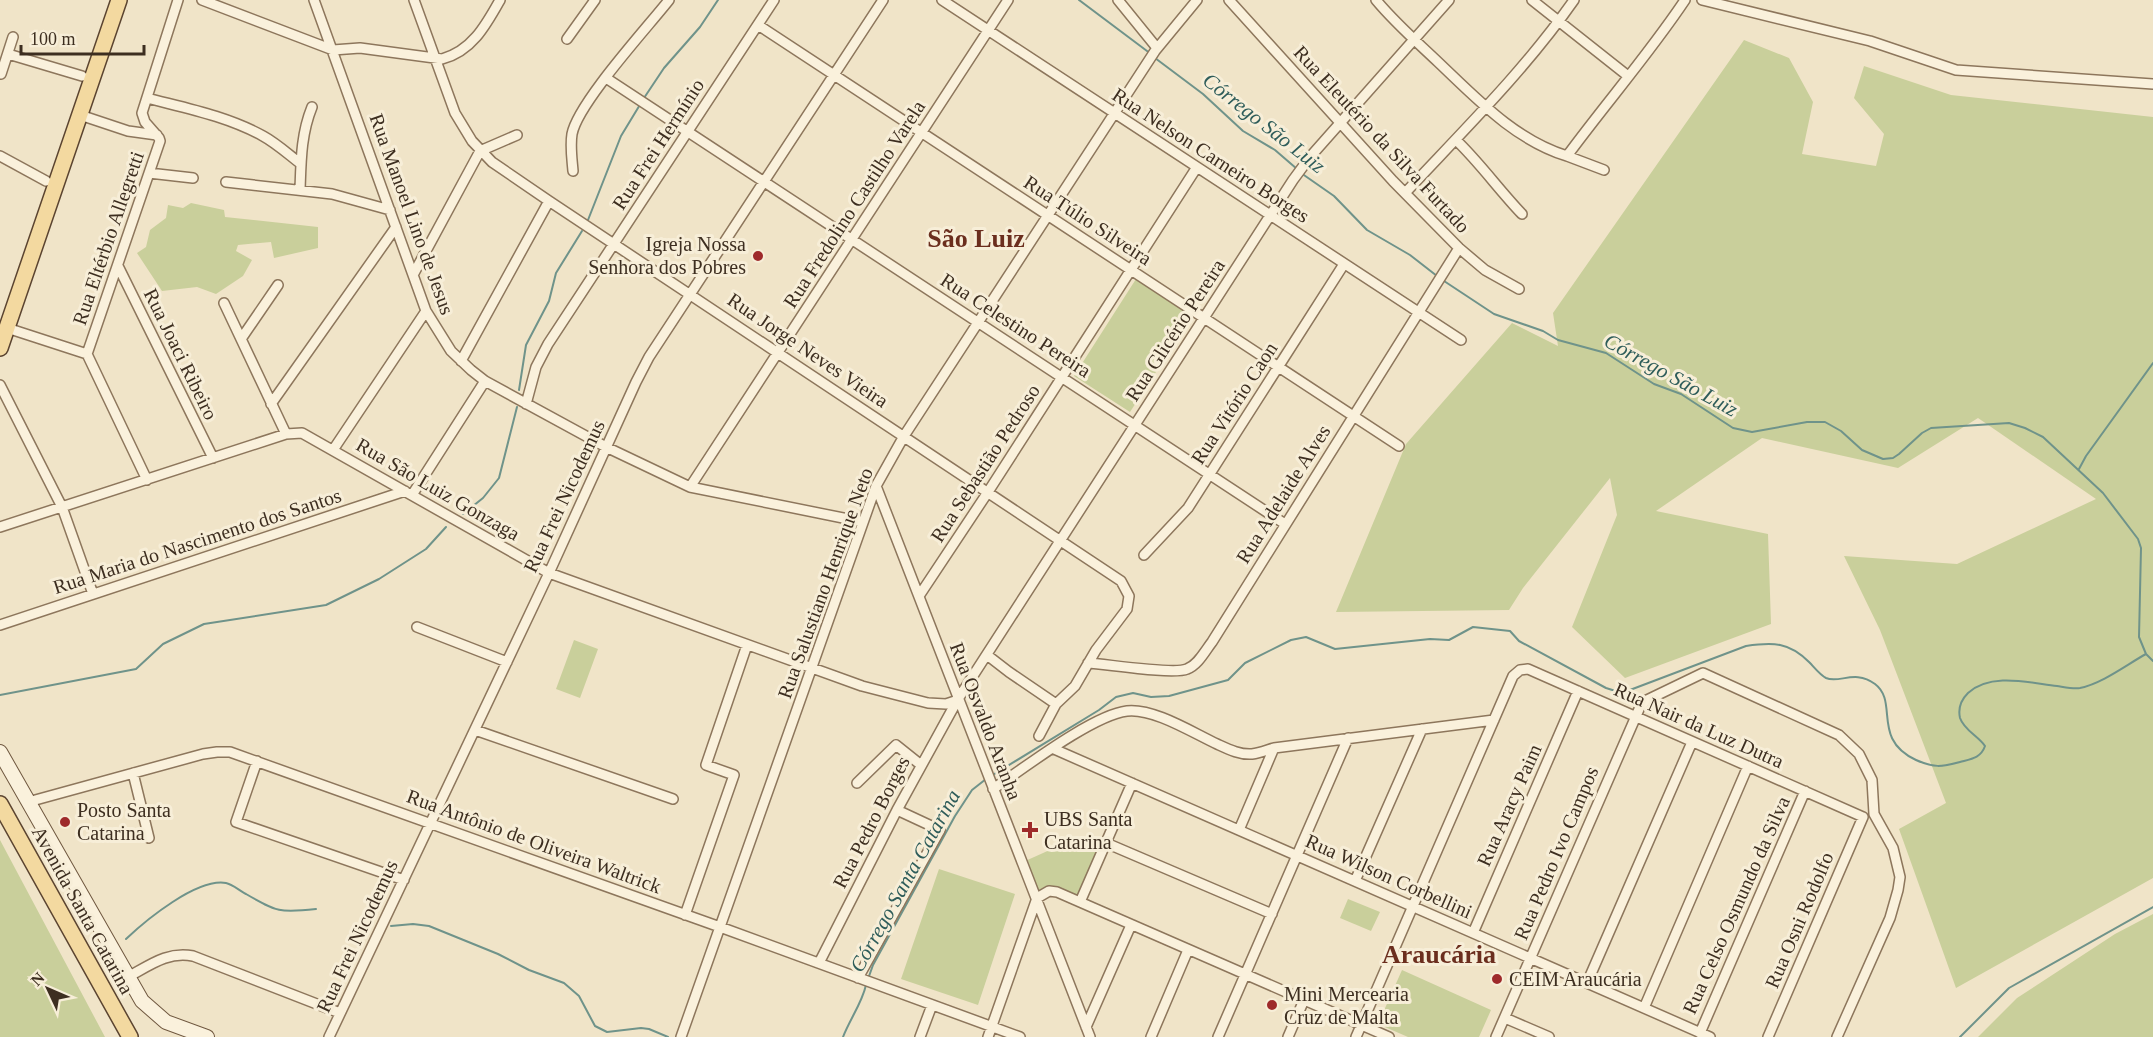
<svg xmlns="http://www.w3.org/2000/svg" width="2153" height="1037" font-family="Georgia,serif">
  <rect width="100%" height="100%" fill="#f0e4c8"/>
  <!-- green -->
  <path fill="#c9cf9b" d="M1744 40 1789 58 1813 102 1802 154 1876 166 1884 134 1854 98 1864 66 1951 95 2153 117V878L1956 988 1899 829 1946 803 1880 630 1844 556 1957 564 2096 499 1978 418 1898 468 1762 438 1656 511 1768 534 1771 624 1625 678 1572 627 1617 515 1610 478 1523 588 1509 610 1336 612 1406 444 1512 323 1558 346 1553 313Z
    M191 203 224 210 225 217 318 227V248L274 258 271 242 238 245 236 251 252 260 243 276 216 294 197 287 162 291 137 253 146 247 150 230 166 218 168 205 183 208Z
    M1136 279 1193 315 1130 412 1074 376Z
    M574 640 598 649 580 698 556 689Z
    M0 840 105 1037H0Z
    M1072 840 1101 852 1080 902 1057 892 1037 898 1023 862Z
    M939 869 1015 894 978 1005 901 979Z
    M1348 899 1380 912 1371 931 1340 918Z
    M2153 914V1037H1978L2017 998 2115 934Z
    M1402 970 1491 1010 1479 1037H1408L1378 1024Z"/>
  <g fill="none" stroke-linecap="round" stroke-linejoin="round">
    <!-- stream -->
    <path stroke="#6f938a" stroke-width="2" d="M1079 0 1151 54
      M1155 58 1203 94 1243 131 1275 150 1297 169
      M644 98 664 68 700 27 718 0
      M1301 173 1334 196 1367 230 1410 255 1437 276
      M588 220 621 136 641 103
      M1441 279 1494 314 1543 331 1558 340 1606 353 1654 384 1681 394 1733 428 1752 432 1807 422H1825L1841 431 1862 450 1883 459 1893 458 1899 454 1922 433 1931 428 2009 423 2025 428 2043 437 2103 493 2138 539 2141 548 2139 637 2146 654 2153 661
      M519 390 526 345 549 301 556 273 582 231
      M2079 469 2086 456 2153 363
      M463 514 483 498 499 478 517 407
      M0 695 136 669 163 644 204 624 326 605 379 579 426 549 446 527
      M991 776 1099 710 1116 697 1133 693 1151 697 1169 696 1228 680 1245 663 1291 640 1306 637 1335 649 1430 639 1449 640 1473 627 1510 631 1519 641 1606 688 1622 693 1746 646C1773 642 1789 642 1809 662 1814 667 1820 675 1826 678 1839 684 1855 669 1875 684 1899 702 1871 739 1916 760 1934 768 1941 767 1960 762 1971 759 1981 758 1985 746 1978 736 1964 730 1960 718 1958 709 1961 700 1968 693 1991 672 2030 683 2057 686 2064 687 2073 689 2080 688 2103 683 2126 665 2146 654
      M391 926 413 924 429 926 498 954 529 970 564 983 579 996 595 1026 607 1032 641 1028 649 1029 668 1037
      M126 939C146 920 197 878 226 883 232 884 240 891 246 894 277 912 280 913 316 909
      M868 979 873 965 955 816 972 790 986 779
      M843 1037C850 1019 862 1003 866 985
      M1960 1037 2009 988 2153 907"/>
    <!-- street casing -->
    <g stroke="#8d765c" stroke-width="12">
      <path id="street" d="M202 0 333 50 360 48 442 59C472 51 486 25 500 0
        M314 0 426 311 451 351 471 370 485 381 606 447 690 487 863 522
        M414 0 455 113 472 141 492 162 549 201 1121 581 1129 596 1127 609 1096 650 1075 686 1056 704 1039 736
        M942 0 1461 340
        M1118 0 1157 48
        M1229 0 1393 181 1459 248 1485 270 1519 289
        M1376 0C1395 23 1417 42 1438 62 1477 99 1515 140 1567 156 1606 103 1649 54 1685 0
        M1532 0 1628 76
        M1702 0 1870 41 1956 70 2153 84
        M758 25 1399 446
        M567 39 595 0
        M8 54 82 76
        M1 74 13 37
        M606 78 1285 524
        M147 98C185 108 227 116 263 136 276 143 288 154 301 164
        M80 115 128 131 157 135
        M1456 140C1480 163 1499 190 1522 214
        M0 156 46 181
        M1567 156 1604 170
        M573 171C572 159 570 146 572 134 578 103 647 28 669 0
        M149 173 193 178
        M226 182 332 194 390 210
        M300 190C301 161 301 134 312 107
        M1405 193C1463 131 1525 70 1574 0
        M118 266 213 458
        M413 275 480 151 517 135
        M224 303 286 434
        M7 328 87 354 147 480
        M241 339 278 285
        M87 354 160 141 159 138 145 122 142 113 178 0
        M461 361 549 201
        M0 385 62 507 93 594
        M271 404 396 227
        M526 404 536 367 548 344 774 0
        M333 450 426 311
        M876 486 1090 1037
        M690 487 1008 0
        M412 495 485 381
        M0 527 286 434 302 433 549 573 862 686 928 703 946 704 958 700
        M1144 555 1188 508 1344 264
        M919 596 988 492 1197 167
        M0 625 405 491
        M417 627 507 662
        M987 655 1009 672 1056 704
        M1088 663C1106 664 1173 675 1187 669 1198 665 1205 651 1212 642L1459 248
        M475 730 673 799
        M1054 749 1710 1037
        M257 761 236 822 404 880
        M133 773 149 838
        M857 783 896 745 921 765
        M993 789C1024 768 1093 715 1127 711 1154 708 1193 733 1217 744 1228 749 1240 755 1252 754 1260 753 1267 750 1274 748L1494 720
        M28 802 203 754 217 752H230L720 927 1020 1037
        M1239 830 1274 748
        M1106 843 1272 914
        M1355 881 1422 729
        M1037 898 1049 891 1057 892 1389 1037
        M1080 902 1132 783
        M685 915 734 775 706 765 747 645
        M1473 933 1578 691
        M819 963 897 810 958 699 1293 180 1310 157 1449 0
        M128 977C150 965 168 951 193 956L340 1013
        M858 978 940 830 897 810
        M1587 983 1692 742
        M1644 1008 1748 766
        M1505 1018 1549 1037
        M1086 1027 1131 925
        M1700 1033 1805 791
        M329 1037 549 573 636 382 649 357 883 0
        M681 1037 876 486 904 436 1155 51 1197 0
        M920 1037 932 1005
        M988 1037 1037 898
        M1151 1037 1188 950
        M1218 1037 1348 738
        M1288 1037 1304 1000
        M1356 1037 1513 676 1520 670 1528 669 1863 817
        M1496 1037 1640 707 1647 700 1703 673 1839 735 1859 754 1872 780 1874 814 1893 848 1900 877 1898 890 1890 918 1837 1037
        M1768 1037 1863 817"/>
    </g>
    <!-- secondary casing -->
    <g stroke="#6f573f" stroke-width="16">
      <path id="secondary" d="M0 752 142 1001 166 1022 207 1037"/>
    </g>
    <!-- primary casing -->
    <g stroke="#5b4430" stroke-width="18">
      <path id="primary" d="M0 348 119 0
        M0 804 130 1037"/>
    </g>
    <!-- street -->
    <use href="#street" stroke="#faf1dc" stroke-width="9"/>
    <!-- secondary -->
    <use href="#secondary" stroke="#faf1dc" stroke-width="14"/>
    <!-- primary -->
    <use href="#primary" stroke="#f3d9a0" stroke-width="15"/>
  </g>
  <!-- markers -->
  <g fill="#9e2a2b" stroke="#f7eed8" stroke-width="2">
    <circle cx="758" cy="256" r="6"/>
    <circle cx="65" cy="822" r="6"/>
    <path d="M1027 821h6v6h6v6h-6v6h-6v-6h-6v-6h6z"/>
    <circle cx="1497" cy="979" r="6"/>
    <circle cx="1272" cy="1005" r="6"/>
  </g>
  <g text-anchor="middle" stroke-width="6" stroke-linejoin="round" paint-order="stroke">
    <!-- street labels -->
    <g font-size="20" fill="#3d2e20" stroke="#f7eed8">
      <text transform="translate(1382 139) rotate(47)" y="7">Rua Eleutério da Silva Furtado</text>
      <text transform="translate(658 144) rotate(-57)" y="7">Rua Frei Hermínio</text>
      <text transform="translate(1211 155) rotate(33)" y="7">Rua Nelson Carneiro Borges</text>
      <text transform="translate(854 204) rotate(-57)" y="7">Rua Fredolino Castilho Varela</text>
      <text transform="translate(412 214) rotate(70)" y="7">Rua Manoel Lino de Jesus</text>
      <text transform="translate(1088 220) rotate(33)" y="7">Rua Túlio Silveira</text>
      <text transform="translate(108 238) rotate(-71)" y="7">Rua Eltérbio Allegretti</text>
      <text transform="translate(1016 325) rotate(33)" y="7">Rua Celestino Pereira</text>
      <text transform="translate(1175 330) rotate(-57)" y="7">Rua Glicério Pereira</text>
      <text transform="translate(808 350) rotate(34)" y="7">Rua Jorge Neves Vieira</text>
      <text transform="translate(181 354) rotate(64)" y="7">Rua Joaci Ribeiro</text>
      <text transform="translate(1234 403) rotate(-57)" y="7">Rua Vitório Caon</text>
      <text transform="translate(985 463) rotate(-57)" y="7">Rua Sebastião Pedroso</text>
      <text transform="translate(438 489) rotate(30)" y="7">Rua São Luiz Gonzaga</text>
      <text transform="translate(1283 494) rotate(-58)" y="7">Rua Adelaide Alves</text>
      <text transform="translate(564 496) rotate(-65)" y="7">Rua Frei Nicodemus</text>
      <text transform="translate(197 541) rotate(-18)" y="7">Rua Maria do Nascimento dos Santos</text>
      <text transform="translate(825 583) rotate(-70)" y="7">Rua Salustiano Henrique Neto</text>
      <text transform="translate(986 721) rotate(69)" y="7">Rua Osvaldo Aranha</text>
      <text transform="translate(1699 725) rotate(24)" y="7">Rua Nair da Luz Dutra</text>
      <text transform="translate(1509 805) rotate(-66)" y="7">Rua Aracy Paim</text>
      <text transform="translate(871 822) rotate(-63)" y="7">Rua Pedro Borges</text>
      <text transform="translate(534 841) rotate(20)" y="7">Rua Antônio de Oliveira Waltrick</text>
      <text transform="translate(1556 853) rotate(-67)" y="7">Rua Pedro Ivo Campos</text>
      <text transform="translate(1389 876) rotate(24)" y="7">Rua Wilson Corbellini</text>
      <text transform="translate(1736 905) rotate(-66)" y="7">Rua Celso Osmundo da Silva</text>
      <text transform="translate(83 910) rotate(61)" y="7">Avenida Santa Catarina</text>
      <text transform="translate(1799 920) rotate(-67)" y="7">Rua Osni Rodolfo</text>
      <text transform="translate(357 936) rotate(-65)" y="7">Rua Frei Nicodemus</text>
    </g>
    <!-- poi labels -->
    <g font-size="20" fill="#3d2e20" stroke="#f7eed8" text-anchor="start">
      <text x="746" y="251" text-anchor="end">Igreja Nossa<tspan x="746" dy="23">Senhora dos Pobres</tspan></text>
      <text x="77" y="817">Posto Santa<tspan x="77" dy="23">Catarina</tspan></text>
      <text x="1044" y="826">UBS Santa<tspan x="1044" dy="23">Catarina</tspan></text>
      <text x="1509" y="986">CEIM Araucária</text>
      <text x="1284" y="1001">Mini Mercearia<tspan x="1284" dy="23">Cruz de Malta</tspan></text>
    </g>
    <!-- water labels -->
    <g font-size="21" font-style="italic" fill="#2f5d5a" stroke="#f7eed8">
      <text transform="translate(1264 123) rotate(38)" y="7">Córrego São Luiz</text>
      <text transform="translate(1671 375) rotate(29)" y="7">Córrego São Luiz</text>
      <text transform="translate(905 881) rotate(-61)" y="7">Córrego Santa Catarina</text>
    </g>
    <!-- district labels -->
    <g font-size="26" font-weight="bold" fill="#6b2e1e" stroke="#f7eed8">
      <text x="976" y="247">São Luiz</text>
      <text x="1439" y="963">Araucária</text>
    </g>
  </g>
  <!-- north arrow -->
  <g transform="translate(48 989) rotate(314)" stroke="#f7eed8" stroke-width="4.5" paint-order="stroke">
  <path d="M0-4.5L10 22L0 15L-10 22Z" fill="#3d2e20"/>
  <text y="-9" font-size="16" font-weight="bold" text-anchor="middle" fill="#3d2e20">N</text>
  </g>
  <!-- scale -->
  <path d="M21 45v9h123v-9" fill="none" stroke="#3d2e20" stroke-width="3"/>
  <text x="30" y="45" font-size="18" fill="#3d2e20" stroke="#f7eed8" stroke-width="4.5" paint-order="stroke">100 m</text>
</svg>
